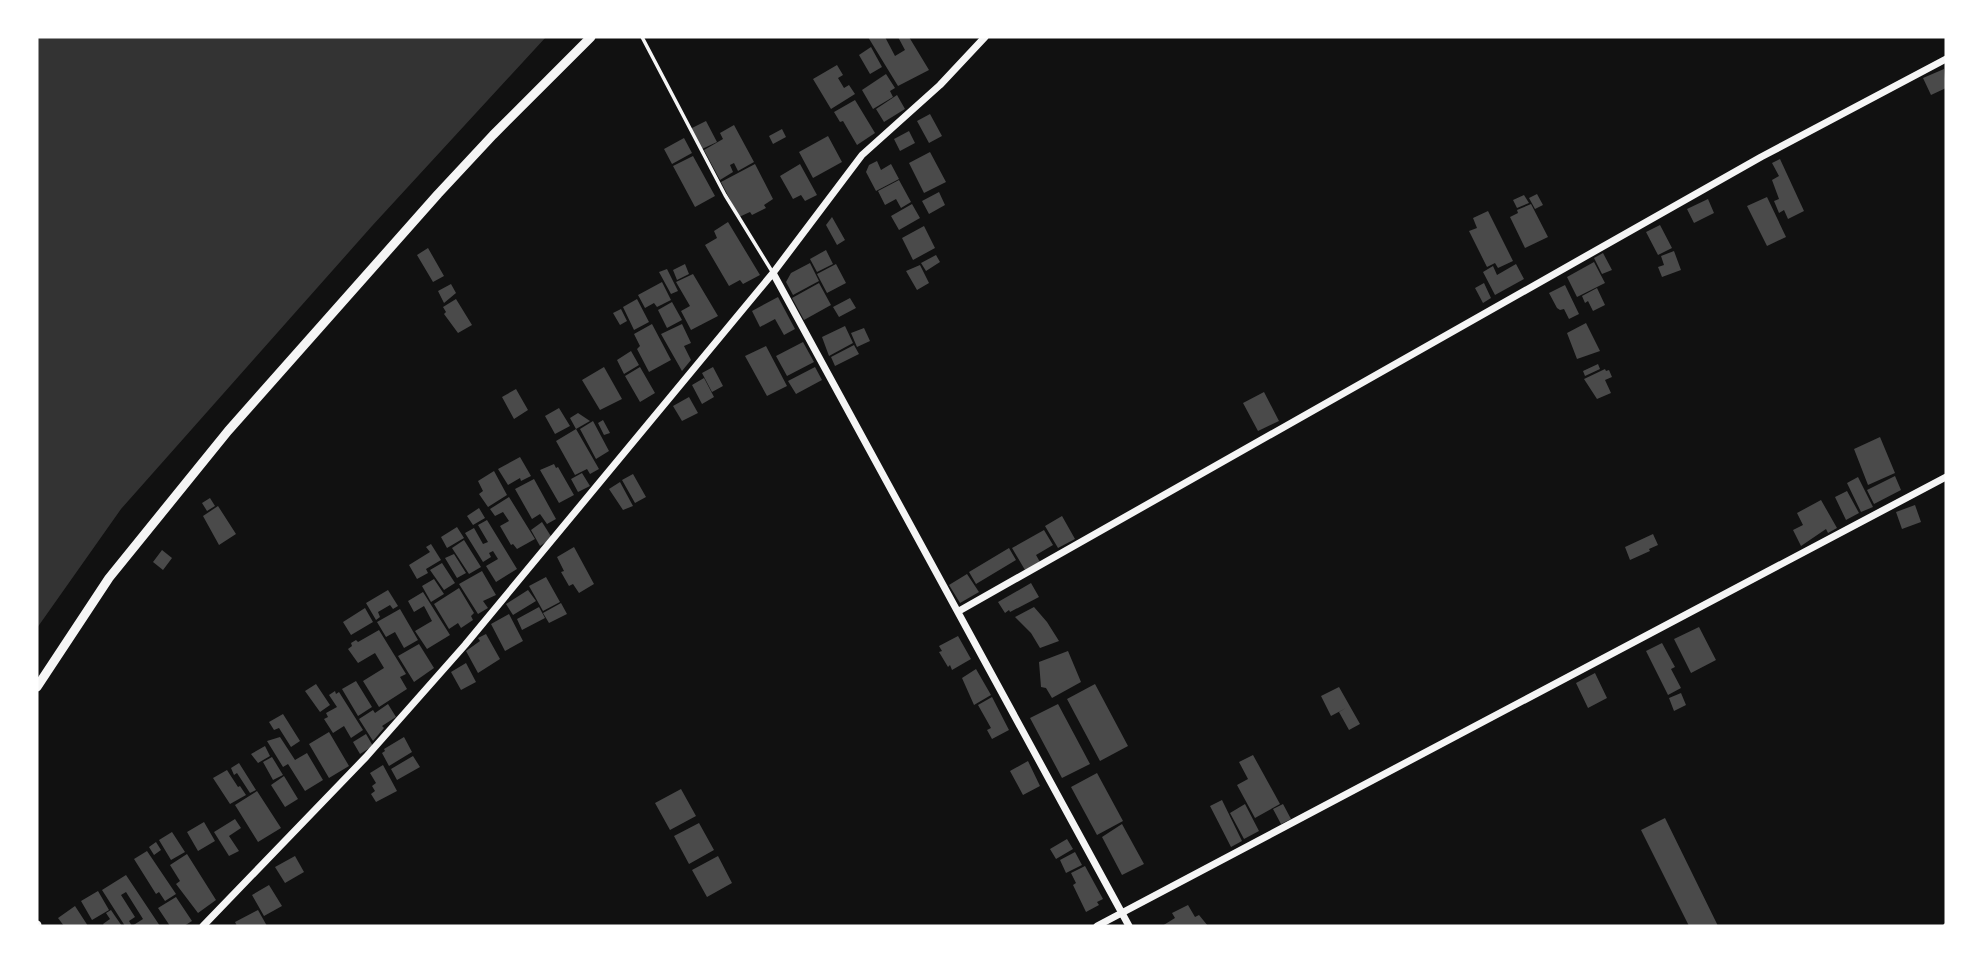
<svg xmlns="http://www.w3.org/2000/svg" width="1983" height="963" font-family="Bitter,serif">
  <rect width="100%" height="100%" fill="#111"/>
  <!-- water -->
  <path fill="#333" d="M37 37H546L372 226 121 509 37 628Z"/>
  <!-- building -->
  <path fill="#4a4a4a" fill-rule="evenodd" d="M868 37H885L895 56 905 50 898 37H909L929 70 898 86Z
    M871 47 882 67 870 74 859 55Z
    M837 65 843 75 838 78 844 88 849 85 855 94 831 109 813 79Z
    M1944 69 1946 88 1931 95 1923 78Z
    M886 74 895 88 890 91 893 97 873 109 862 90Z
    M897 95 905 109 884 122 876 109Z
    M855 100 875 133 857 145 843 121 840 122 834 112Z
    M930 114 942 136 929 143 917 121Z
    M706 121 717 142 702 149 690 129Z
    M734 125 754 162 738 171 734 163 730 165 733 172 720 180 704 150 723 139 720 133Z
    M782 129 786 137 773 144 769 136Z
    M909 131 915 143 900 151 894 139Z
    M828 136 842 162 813 178 799 152Z
    M684 138 692 153 672 164 664 149Z
    M930 152 946 182 924 193 909 163Z
    M693 156 715 196 695 207 673 166Z
    M1780 159 1804 211 1788 219 1784 210 1779 213 1774 201 1779 199 1772 180 1779 176 1772 163Z
    M877 161 881 170 891 164 899 179 876 191 866 172 869 165Z
    M755 164 773 199 764 205 766 208 752 215 750 212 739 217 721 182Z
    M800 164 817 195 805 201 801 195 793 199 780 176Z
    M899 180 911 202 901 208 896 199 885 205 878 191Z
    M939 192 945 205 929 214 922 201Z
    M1537 194 1543 205 1535 209 1529 198Z
    M1524 195 1529 203 1517 208 1513 200Z
    M1767 197 1786 237 1767 246 1747 206Z
    M1708 199 1714 213 1694 223 1687 209Z
    M912 204 920 218 899 230 891 216Z
    M1531 204 1548 237 1525 248 1510 217 1518 213 1517 210Z
    M1488 211 1513 261 1498 268 1495 263 1487 267 1469 231 1477 228 1473 218Z
    M832 217 845 240 837 245 826 225Z
    M728 222 760 275 743 284 740 280 729 286 705 245 717 238 714 231Z
    M1660 225 1672 248 1658 255 1646 232Z
    M924 226 935 248 913 260 902 238Z
    M428 248 444 276 433 282 417 255Z
    M826 250 833 264 817 272 810 259Z
    M1674 251 1681 270 1662 277 1658 267 1664 265 1661 256Z
    M1603 253 1612 270 1602 274 1594 258Z
    M936 255 940 262 926 271 921 263Z
    M1594 262 1605 283 1577 297 1567 277Z
    M810 263 819 281 793 295 786 282 791 273Z
    M685 264 689 274 677 280 673 270Z
    M836 264 846 283 827 293 817 274Z
    M1516 264 1524 279 1495 295 1483 272 1493 266 1497 275Z
    M920 265 929 283 917 290 906 271Z
    M667 269 678 291 671 294 659 272Z
    M693 274 718 316 691 330 681 311 690 306 676 282Z
    M662 282 671 300 657 307 654 303 645 308 638 295Z
    M819 283 831 305 804 320 792 298Z
    M1484 283 1491 298 1483 303 1475 288Z
    M451 284 456 293 444 303 438 291Z
    M1565 285 1579 314 1569 319 1564 309 1560 310 1557 308 1549 293Z
    M1597 288 1605 305 1593 311 1588 301 1585 303 1582 296Z
    M778 297 795 329 784 335 775 319 760 327 752 311Z
    M850 298 856 308 839 317 833 307Z
    M456 299 472 325 458 333 444 314 446 312 443 307Z
    M637 299 649 322 634 330 623 307Z
    M672 302 682 320 667 328 658 310Z
    M621 309 627 321 620 325 613 313Z
    M1586 323 1600 351 1577 359 1567 333Z
    M652 324 671 360 649 372 637 349 640 346 634 334Z
    M682 324 691 343 684 346 691 360 682 371 661 334Z
    M845 326 853 343 829 356 822 337Z
    M864 328 870 341 857 347 851 333Z
    M803 342 814 362 787 376 776 356Z
    M854 345 859 354 835 366 831 357Z
    M766 346 787 386 767 396 745 356Z
    M631 351 639 365 624 374 617 360Z
    M1598 364 1600 369 1585 376 1583 371Z
    M604 367 622 399 600 410 582 380Z
    M640 367 655 393 640 402 625 376Z
    M713 367 723 386 712 392 702 373Z
    M815 367 822 380 796 394 788 381Z
    M1605 369 1606 371 1609 370 1612 377 1605 380 1611 393 1597 399 1584 379Z
    M704 378 714 397 702 404 692 385Z
    M516 389 528 410 514 419 502 397Z
    M1264 392 1279 421 1258 431 1243 403Z
    M689 397 698 413 682 421 673 406Z
    M559 408 570 426 555 434 545 416Z
    M578 413 590 421 576 429 570 418Z
    M603 420 610 433 604 435 598 423Z
    M593 421 609 451 596 459 580 429Z
    M576 429 599 469 590 474 587 469 575 475 556 441Z
    M1880 437 1895 473 1868 485 1854 449Z
    M520 457 531 476 521 481 520 478 508 485 498 469Z
    M554 464 556 468 558 467 574 495 559 503 540 470Z
    M494 471 507 495 488 507 479 494 483 491 478 481Z
    M582 473 590 486 578 492 571 479Z
    M633 474 646 497 635 503 622 480Z
    M1895 476 1901 490 1874 504 1867 490Z
    M1858 477 1873 507 1861 512 1847 483Z
    M534 479 556 519 547 524 540 514 532 519 515 489Z
    M620 482 633 506 623 510 609 489Z
    M1847 491 1859 513 1846 520 1835 497Z
    M509 497 535 539 517 549 513 544 511 545 500 526 509 521 503 512 495 516 490 509Z
    M210 498 215 506 207 511 202 503Z
    M1821 500 1837 528 1828 533 1826 529 1801 546 1793 530 1803 525 1797 513Z
    M1915 505 1921 522 1902 529 1896 512Z
    M218 506 236 534 219 545 203 516Z
    M479 508 485 518 473 525 467 516Z
    M1062 516 1075 539 1058 548 1045 526Z
    M487 520 517 569 496 582 486 566 498 559 493 551 489 553 491 557 483 562 465 533 474 528 483 544 488 542 478 525Z
    M542 522 552 538 540 546 531 530Z
    M457 527 464 538 447 548 441 537Z
    M1044 530 1053 545 1036 555 1040 562 1025 570 1012 548Z
    M1653 534 1658 545 1649 549 1650 551 1630 560 1625 547Z
    M464 540 481 567 469 574 452 548Z
    M431 544 441 560 426 569 428 573 417 579 409 565 430 552 426 547Z
    M574 547 594 584 579 593 573 584 569 586 561 572 564 571 557 557Z
    M1009 548 1016 560 976 584 969 572Z
    M162 550 172 558 163 570 153 562Z
    M454 554 466 573 457 578 445 558Z
    M442 563 455 583 444 590 430 570Z
    M482 571 496 595 483 601 488 608 478 614 459 584Z
    M967 574 979 592 960 603 949 585Z
    M546 577 560 602 543 611 529 586Z
    M434 579 444 594 431 602 422 586Z
    M1031 583 1039 597 1010 612 1009 610 1005 613 998 602Z
    M459 588 474 613 471 616 473 620 461 628 458 623 449 629 434 604Z
    M388 590 398 606 393 609 390 605 378 612 380 617 376 620 366 603Z
    M528 590 536 601 513 615 506 604Z
    M423 592 450 635 427 649 415 631 432 621 424 606 414 612 408 601Z
    M561 603 567 614 549 623 543 613Z
    M539 607 545 618 522 630 517 619Z
    M1034 607 1047 622 1059 641 1040 648 1031 633 1015 617Z
    M365 608 373 622 351 635 343 622Z
    M400 609 418 640 404 648 395 632 386 637 377 622Z
    M509 614 523 641 505 651 491 624Z
    M1699 627 1716 660 1691 673 1674 639Z
    M379 630 406 674 400 677 407 689 379 707 363 681 384 668 375 653 358 663 348 649 352 646 351 643 356 640 358 642Z
    M486 634 500 659 478 673 466 651 480 641 478 638Z
    M958 636 971 659 952 670 950 665 948 667 939 652 942 651 939 646Z
    M1662 643 1675 667 1671 669 1681 688 1668 695 1646 651Z
    M419 644 434 668 414 682 398 656Z
    M1068 651 1081 682 1052 698 1046 688 1041 687 1039 662Z
    M466 663 476 682 461 690 451 672Z
    M976 669 991 695 974 705 962 678Z
    M1595 673 1607 698 1588 708 1576 683Z
    M356 681 372 707 358 716 342 689Z
    M316 684 330 705 320 712 305 691Z
    M1095 684 1128 746 1100 761 1067 699Z
    M1339 687 1360 724 1349 730 1339 712 1346 708 1331 716 1321 696Z
    M335 691 336 694 339 692 363 730 351 738 344 726 333 733 324 719 328 717 326 713 337 707 329 695Z
    M1681 693 1686 705 1674 711 1669 698Z
    M992 697 1009 730 992 739 987 730 991 728 978 705Z
    M388 704 396 717 382 726 384 728 373 741 359 719 373 710 375 713Z
    M1058 704 1090 764 1062 778 1030 718Z
    M283 714 300 741 291 747 279 728 274 730 269 722Z
    M329 732 349 766 329 778 309 744Z
    M366 734 373 746 360 754 353 742Z
    M280 737 295 760 307 753 323 780 305 791 288 764 283 767 267 741Z
    M404 737 412 752 389 766 382 753 385 751 384 749Z
    M265 746 270 756 258 763 251 754Z
    M1253 755 1280 804 1255 818 1237 785 1248 779 1239 762Z
    M413 756 420 767 397 780 391 769Z
    M272 757 283 775 273 780 263 762Z
    M1028 761 1040 786 1023 795 1010 771Z
    M239 763 256 790 250 793 237 773 234 775 231 768Z
    M383 765 397 791 376 802 371 794 375 791 372 786 376 783 370 773Z
    M227 770 238 787 240 786 246 795 230 804 213 778Z
    M1097 773 1123 821 1097 835 1071 787Z
    M284 776 298 799 285 807 271 785Z
    M681 789 696 816 670 830 655 803Z
    M257 791 281 828 258 842 235 805Z
    M1222 800 1242 841 1231 847 1210 806Z
    M1245 804 1259 831 1244 839 1230 813Z
    M1283 804 1291 819 1281 824 1273 809Z
    M1665 818 1718 926H1689L1641 830Z
    M235 819 241 828 229 836 239 851 229 856 214 832Z
    M204 822 215 841 198 851 187 832Z
    M699 823 714 850 689 864 674 836Z
    M1122 824 1144 864 1122 875 1102 837Z
    M172 832 185 852 171 860 159 840Z
    M1067 839 1073 849 1056 859 1050 849Z
    M156 842 161 850 154 855 149 847Z
    M147 851 176 894 165 901 159 892 156 894 134 859Z
    M1075 852 1082 865 1066 873 1060 860Z
    M187 854 216 900 198 913 176 884 180 881 170 865Z
    M295 856 304 872 285 883 275 867Z
    M718 856 732 883 707 897 692 870Z
    M1085 866 1103 899 1097 902 1099 905 1086 912 1073 885 1076 883 1071 873Z
    M126 875 160 926H125L102 890ZM126 892 143 919 132 926 129 921 135 917 121 895Z
    M269 885 282 906 264 916 252 895Z
    M98 891 109 910 92 920 81 901Z
    M176 897 192 921 184 926H170L158 908Z
    M1188 905 1195 917 1199 915 1208 926H1162L1175 918 1172 913Z
    M75 906 88 926H64L58 918Z
    M111 910 115 916 122 926H104L103 924 110 919 106 913Z
    M258 910 267 926H237L235 922Z"/>
  <g fill="none" stroke-linecap="round" stroke-linejoin="round">
    <!-- path -->
    <path stroke="#f5f5f5" stroke-width="2.5" d="M1944 926 1946 924"/>
    <!-- service -->
    <path stroke="#f5f5f5" stroke-width="3.5" d="M642 37 725 195 773 273"/>
    <!-- minor -->
    <path stroke="#f5f5f5" stroke-width="7" d="M773 273 1129 926
      M959 611 1761 157 1946 59
      M203 926 366 757 465 645 773 273 862 155 940 85 985 37
      M1097 926 1946 477"/>
    <!-- tertiary -->
    <path stroke="#f5f5f5" stroke-width="9" d="M37 687 109 578 228 431 438 194 493 135 591 37
      M37 925V926"/>
  </g>
  <!-- border -->
  <rect width="1983" height="963" fill="none" stroke="#ffffff" stroke-width="77"/>
</svg>
